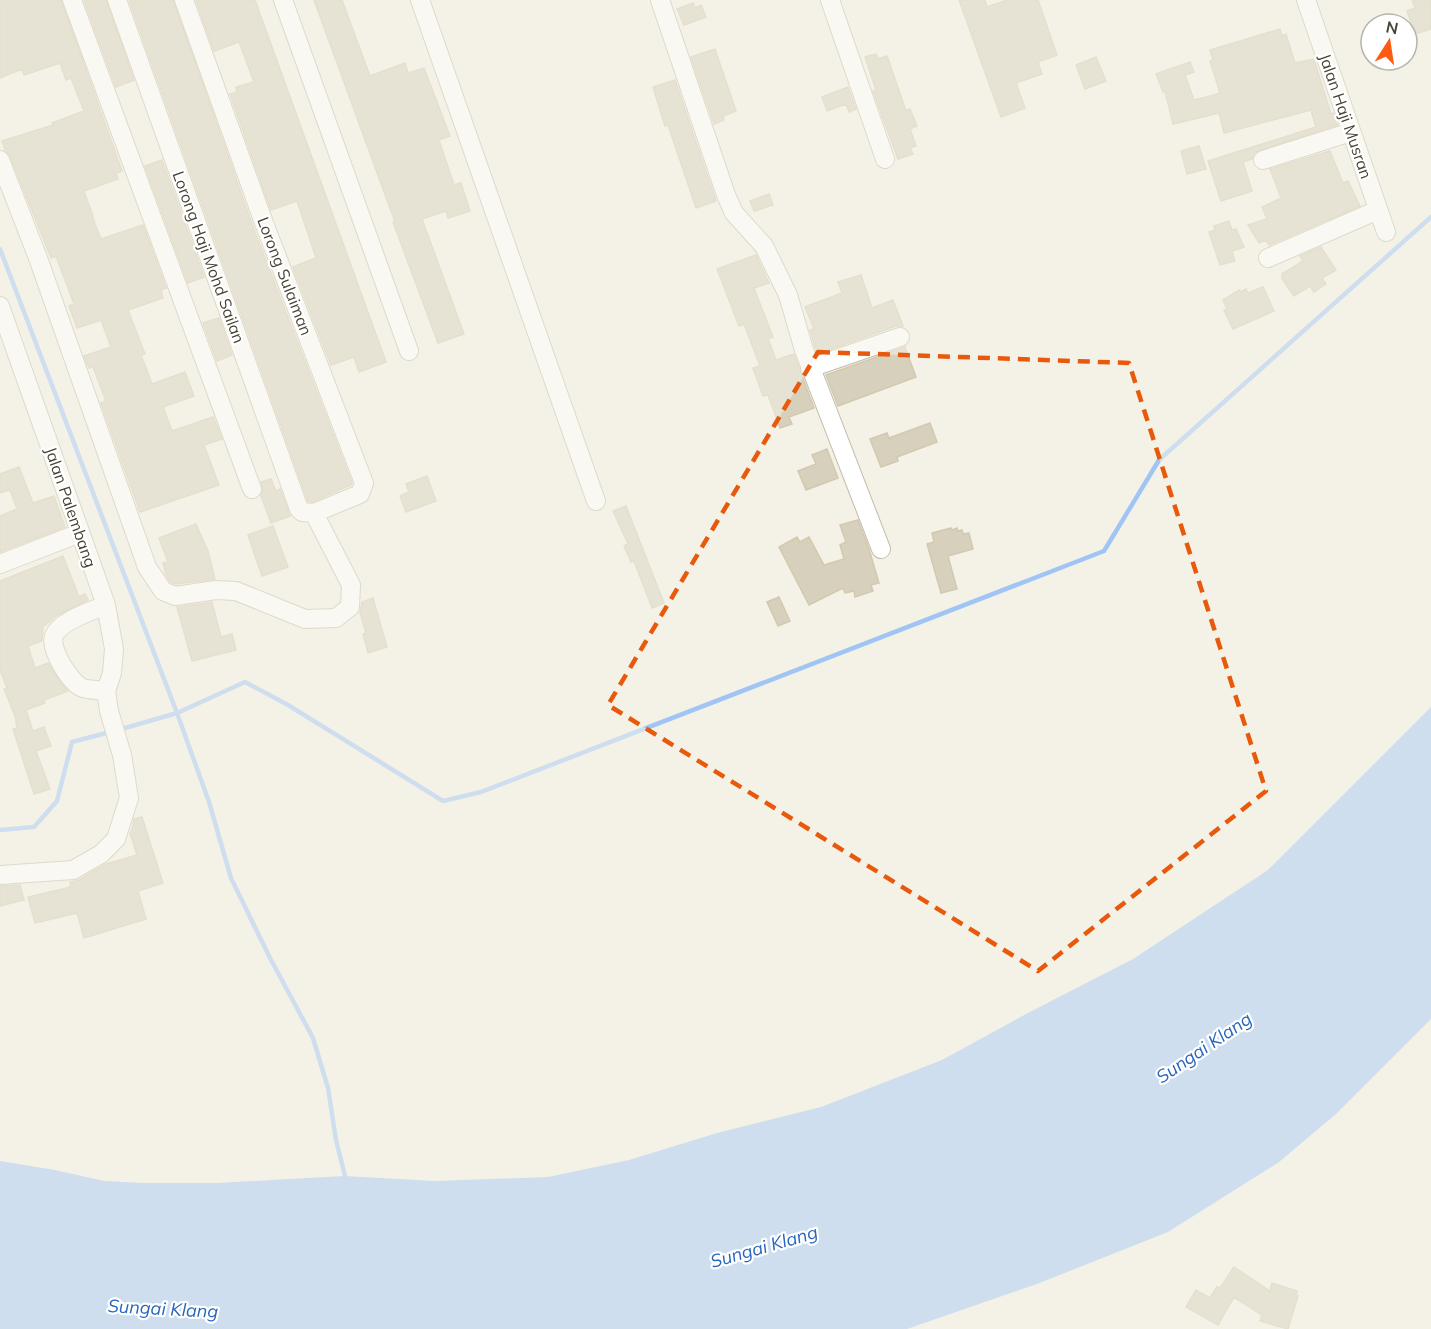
<svg xmlns="http://www.w3.org/2000/svg" width="1431" height="1329" font-family="Mulish,sans-serif">
  <rect width="100%" height="100%" fill="#f4f2e7"/>
  <!-- water -->
  <path fill="#a0c5f5" d="M1431 707V1019L1336 1114 1279 1162 1168 1232 1037 1284 907 1329H0V1161L55 1170 104 1181 143 1183H217L344 1176 435 1181 548 1177 629 1160 717 1133 821 1107 942 1060 1026 1014 1133 959 1268 870Z"/>
  <g fill="none" stroke-linecap="round" stroke-linejoin="round">
    <!-- stream -->
    <path stroke="#a0c5f5" stroke-width="4.5" d="M0 249 177 713 209 802 231 878 270 958 313 1038 328 1088 336 1140 346 1180
      M118 730 177 713 245 682 288 705 443 801 481 792 1104 551 1159 460 1431 217
      M0 830 34 827 57 801 72 742 110 732"/>
  </g>
  <!-- building -->
  <path fill="#d7d0bc" stroke="#d2c9ae" stroke-width="1.5" d="M0 0H61L122 171 116 173 118 179 84 191 93 216H92L101 239 143 225 166 288 161 290 163 298 128 310 145 354 141 355 152 384 185 372 194 396 163 407 172 431 213 417 222 439 204 445 219 485 140 512 101 403 106 401 93 367 89 368 84 356 111 347 101 320 77 328 69 306 74 304 56 256 51 258 10 156 5 150 2 141 53 125 52 123 84 111 71 78 66 80 60 63 24 75 22 69 0 78Z
    M84 0H106L134 80 116 87Z
    M129 0H173L253 227 352 483 351 485 312 502 308 501Z
    M196 0H255L386 362 359 372 354 357 331 365 293 267 316 258 297 201 271 210 230 94 237 92 236 87 254 82 239 42 214 51Z
    M314 0H342L370 76 405 63 408 73 424 68 450 136 439 140 454 185 461 183 470 211 448 218 446 211 422 219 464 334 438 343 393 222H395Z
    M959 0H985L987 7 1007 0H1038L1057 55 1038 62 1042 74 1016 83 1025 108 1001 117Z
    M1412 0H1431V29L1415 34 1407 11 1415 8Z
    M693 3 695 8 701 5 706 17 684 25 677 9Z
    M1280 29 1282 36 1286 34 1295 63 1314 59 1331 114 1333 113 1337 125 1255 152 1252 159 1243 162 1252 191 1221 201 1208 161 1316 127 1311 110 1224 133 1219 113 1173 124 1165 91 1163 92 1156 74 1190 62 1194 72 1185 75 1194 100 1214 95 1220 93 1210 61 1213 60 1210 50Z
    M715 49 736 111 723 116 724 120 714 124 691 57Z
    M876 54 878 59 887 56 906 111 910 109 917 126 910 129 916 146 910 148 913 154 898 159 873 91 876 90 865 57Z
    M1096 57 1106 81 1085 89 1076 65Z
    M675 80 716 201 696 208 668 125 665 126 653 87Z
    M848 87 856 109 849 112 846 104 827 111 822 97Z
    M1199 146 1206 169 1187 174 1181 151Z
    M1330 151 1343 183 1348 181 1360 206 1269 245 1266 240 1259 243 1248 225 1267 219 1262 207 1281 198 1270 169Z
    M162 160 204 277 188 283 145 166Z
    M769 194 773 205 754 211 750 201Z
    M1229 221 1232 230 1236 229 1244 247 1232 251 1235 261 1220 265 1209 232 1215 230 1214 226Z
    M1321 247 1336 270 1322 278 1326 284 1314 292 1310 286 1294 296 1282 279V274L1303 261 1300 256Z
    M756 255 769 283 754 288 773 337 768 339 776 360 794 354 814 408 789 417 792 424 780 428 768 395 763 396 753 368 760 366 744 324 739 326 717 269Z
    M861 275 872 308 893 300 903 326H896L817 354 810 330 814 329 805 307 842 293 838 282Z
    M1263 287 1274 311 1233 329 1224 310 1227 309 1223 300 1239 290 1240 292 1246 289 1248 293Z
    M219 318 232 355 217 361 203 323Z
    M905 347 916 377 838 406 826 375Z
    M930 423 937 442 897 457 898 461 881 467 870 439 887 433 889 438Z
    M827 449 838 478 806 490 798 471 816 464 812 455Z
    M19 467 33 503 54 496 65 527 0 552V516L17 509 10 490 0 493V474Z
    M427 476 436 501 406 512 400 496 409 492 406 484Z
    M271 479 276 491 280 489 290 516 271 523 261 496 263 490 261 482Z
    M626 506 664 603 652 608 634 561 631 562 624 546 628 544 613 511Z
    M858 520 869 549 879 583 871 585 873 591 855 597 854 591 845 593 843 588 809 605 779 547 797 537 800 542 809 537 824 565 844 559 840 545 846 542 840 525Z
    M196 524 208 551 215 579 176 584 170 582 166 575 163 563 168 562 159 538Z
    M273 526 288 567 262 576 248 535Z
    M951 528 952 530 957 528 958 531 962 530 963 534 969 533 973 549 948 556 957 589 941 593 927 544 934 542 932 533Z
    M63 556 79 597 85 594 88 600 56 616 43 627 42 641 28 646 35 668 48 663 58 679 68 691 44 700 45 703 26 710 33 731 44 727 51 746 36 751 50 789 34 794 13 729 17 728 15 716 4 689 7 688 0 670V581Z
    M779 597 790 621 778 626 767 602Z
    M373 598 387 647 368 653 363 634 366 633 360 613 362 602Z
    M212 602 221 637 232 634 236 650 192 661 177 607Z
    M142 817 163 883 138 891 146 919 84 938 77 913 35 923 28 897 71 887 70 882 79 880 106 864 137 855 130 833 132 830 134 819Z
    M20 885 24 900 0 906V886Z
    M1234 1267 1270 1291 1272 1283 1297 1291 1296 1295 1298 1296 1288 1329 1260 1321 1262 1315 1234 1297 1218 1325 1186 1307 1196 1290 1210 1298 1217 1287 1220 1288Z"/>
  <g fill="none" stroke-linecap="round" stroke-linejoin="round">
    <!-- minor casing -->
    <g stroke="#c1bca9" stroke-width="20">
      <path id="minor" d="M72 0 252 489
        M117 0 299 509 302 512 314 513 360 494 364 483 264 223 184 0
        M283 0 409 351
        M420 0 596 501
        M660 0 726 195 734 213 764 246 788 295 804 350 881 549
        M830 0 885 159
        M1306 0 1386 232
        M0 160 38 258 147 567 163 591 175 596 216 590 236 591 305 619 336 618 350 607 351 585 314 513
        M1263 160 1351 132
        M1268 258 1378 210
        M0 306 106 605 114 649 112 673 106 691 109 711 122 755 129 798 116 839 101 854 73 870 0 875
        M810 368 900 337
        M0 564 80 533
        M106 605C92 611 59 621 54 636 49 649 71 684 83 688 89 690 99 690 106 691"/>
    </g>
    <!-- minor -->
    <use href="#minor" stroke="#fff" stroke-width="18"/>
  </g>
  <!-- marked area -->
  <path d="M0 0H1431V1329H0ZM818 352 1129 363 1266 791 1038 971 608 705Z" fill="#f4f2e7" fill-opacity=".55" fill-rule="evenodd"/>
  <path fill="none" stroke="#e8590c" stroke-width="4.5" stroke-dasharray="12 8" stroke-linejoin="round" d="M818 352 1129 363 1266 791 1038 971 608 705Z"/>
  <g text-anchor="middle" stroke-width="4.5" stroke-linejoin="round" paint-order="stroke">
    <!-- street labels -->
    <g font-size="16" fill="#484335" stroke="#fff">
      <text transform="translate(1346 116) rotate(71)" y="6">Jalan Haji Musran</text>
      <text transform="translate(209 257) rotate(70)" y="6">Lorong Haji Mohd Sailan</text>
      <text transform="translate(285 276) rotate(69)" y="6">Lorong Sulaiman</text>
      <text transform="translate(71 507) rotate(71)" y="6">Jalan Palembang</text>
    </g>
    <!-- water labels -->
    <g font-size="18" font-style="italic" fill="#2866bb" stroke="#fff">
      <text transform="translate(1204 1048) rotate(-34)" y="6">Sungai Klang</text>
      <text transform="translate(764 1247) rotate(-16)" y="6">Sungai Klang</text>
      <text transform="translate(163 1309) rotate(3)" y="6">Sungai Klang</text>
    </g>
  </g>
  <!-- north arrow -->
  <g transform="translate(1389 42) rotate(12)"><circle r="28" fill="#ffffff" stroke="#b6b4ae" stroke-width="1.5"/>
  <path d="M0-4.5L10 22L0 15L-10 22Z" fill="#ff5a13"/>
  <text y="-9" font-size="16" font-weight="bold" text-anchor="middle" fill="#484335">N</text>
  </g>
</svg>
